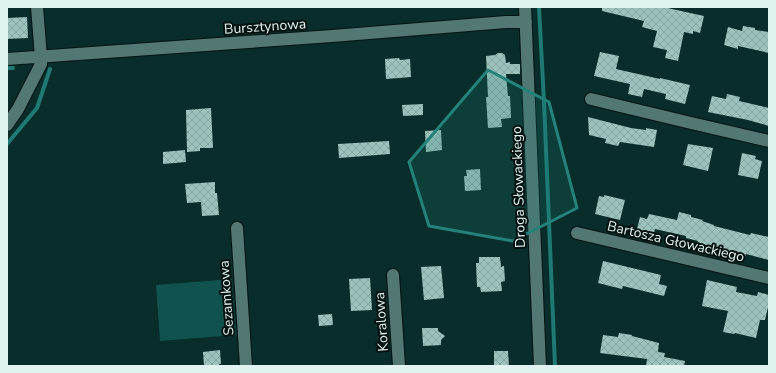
<svg xmlns="http://www.w3.org/2000/svg" width="776" height="373" font-family="'Nunito Sans',sans-serif">
  <defs>
    <pattern id="building-cross-hatch" width="8" height="8" patternUnits="userSpaceOnUse"><rect width="8" height="8" fill="#9dc3be"/><path d="M0 0l8 8M0 8l8-8" fill="none" stroke="#86a4a0"/></pattern>
  </defs>
  <rect width="100%" height="100%" fill="#082d2a"/>
  <!-- grass -->
  <path fill="#10524d" d="M232 279 236 335 160 341 156 285Z"/>
  <g fill="none" stroke-linecap="round" stroke-linejoin="round">
    <!-- stream -->
    <path stroke="#1e7a73" stroke-width="4" d="M539 7 544 102 555 366
      M7 68H13
      M7 144 37 108 50 69"/>
  </g>
  <!-- building -->
  <path fill="url(#building-cross-hatch)" d="M602 7H663L704 16 700 33 693 31V34L684 32 678 61 665 58 667 50 653 47 657 31 642 27 644 21 602 11Z
    M27 17 28 38 7 39V18Z
    M743 26 755 28V30L769 32V53L738 46V49L724 45 728 27 742 31Z
    M600 52 619 56 616 69 660 79V78L690 85 685 104 665 99 666 94 644 89 642 97 628 94 630 84 594 76Z
    M498 53H502L505 55 506 63 510 62V64H520V74H506L508 96H510L511 118 501 119 502 127 488 128 486 97H488L486 56 495 55Z
    M399 58 400 60 410 59 411 77 386 79 385 59Z
    M727 94 740 97 739 101 769 108V126L748 120 708 112 712 96 726 99Z
    M423 104V115L403 116 402 105Z
    M211 108 213 148H200V151L187 152 186 110Z
    M588 117 631 128 646 130V128L657 130 654 147 620 142 618 146 605 143 606 139 589 135Z
    M441 130 442 150 426 152 425 131Z
    M389 141 390 154 339 158 338 144Z
    M688 144 713 148 708 171 683 165Z
    M185 150 186 162 163 164V152Z
    M742 153 756 156 755 159 762 161 758 179 738 175Z
    M480 169 481 190 465 191 464 176H467L466 170Z
    M215 182V193H217L219 215 202 216 201 202 187 203 185 184Z
    M604 195 625 200 620 220 595 214 599 196 604 197Z
    M679 212 691 215V217L703 220 702 221 714 225V226L750 235 751 233 769 237V260L746 254 745 256 709 248 710 246 697 243 698 241 686 238V236L655 229 653 237 636 233 640 217 647 219 649 214 677 220Z
    M479 257H500L501 267 504 266 505 281 501 282 502 291 481 292 480 287H477L476 263H479Z
    M603 261 661 275 659 284 667 286 664 296 623 286 622 289 598 283Z
    M441 266 444 298 424 300 421 267Z
    M370 278 372 310 351 311 349 279Z
    M707 280 737 287 736 292 757 296 758 292 769 295V303L765 320H760L756 338 735 333 734 334 723 332 728 311 702 306Z
    M332 314 333 325 319 326 318 315Z
    M422 328H438V331L445 336 441 340V345L423 346Z
    M619 333 632 335V336L659 343 658 352 665 353 664 357 685 361 684 366H646L647 359 600 353 603 335 618 337Z
    M220 350 221 364H219L220 366H204L203 352Z
    M494 351H508L509 366H494Z"/>
  <g fill="none" stroke-linecap="round" stroke-linejoin="round">
    <!-- minor casing -->
    <g stroke="#001412" stroke-width="14">
      <path id="minor" d="M525 7 540 366
        M7 59 332 36 506 22H526
        M591 99 691 123 769 141
        M7 125 18 109 41 64V57L37 7
        M237 228 246 366
        M577 233 769 278
        M393 275 399 366"/>
    </g>
    <!-- minor -->
    <use href="#minor" stroke="#537773" stroke-width="12"/>
  </g>
  <!-- marked area -->
  <path fill="#24827b" fill-opacity="0.2" stroke="#24827b" stroke-width="3" stroke-linejoin="round" d="M488 70 549 102 577 208 513 241 429 226 409 162Z"/>
  <g text-anchor="middle" stroke-width="4" stroke-linejoin="round" paint-order="stroke">
    <!-- street labels -->
    <g font-size="14" fill="#e0f3f1" stroke="#051211">
      <text transform="translate(265 26) rotate(-4)" y="5">Bursztynowa</text>
      <text transform="translate(518 187) rotate(-92)" y="5">Droga Słowackiego</text>
      <text transform="translate(676 241) rotate(13)" y="5">Bartosza Głowackiego</text>
      <text transform="translate(226 298) rotate(-94)" y="5">Sezamkowa</text>
      <text transform="translate(381 322) rotate(-94)" y="5">Koralowa</text>
    </g>
  </g>
  <!-- border -->
  <rect width="776" height="373" fill="none" stroke="#e0f3f1" stroke-width="16"/>
</svg>
